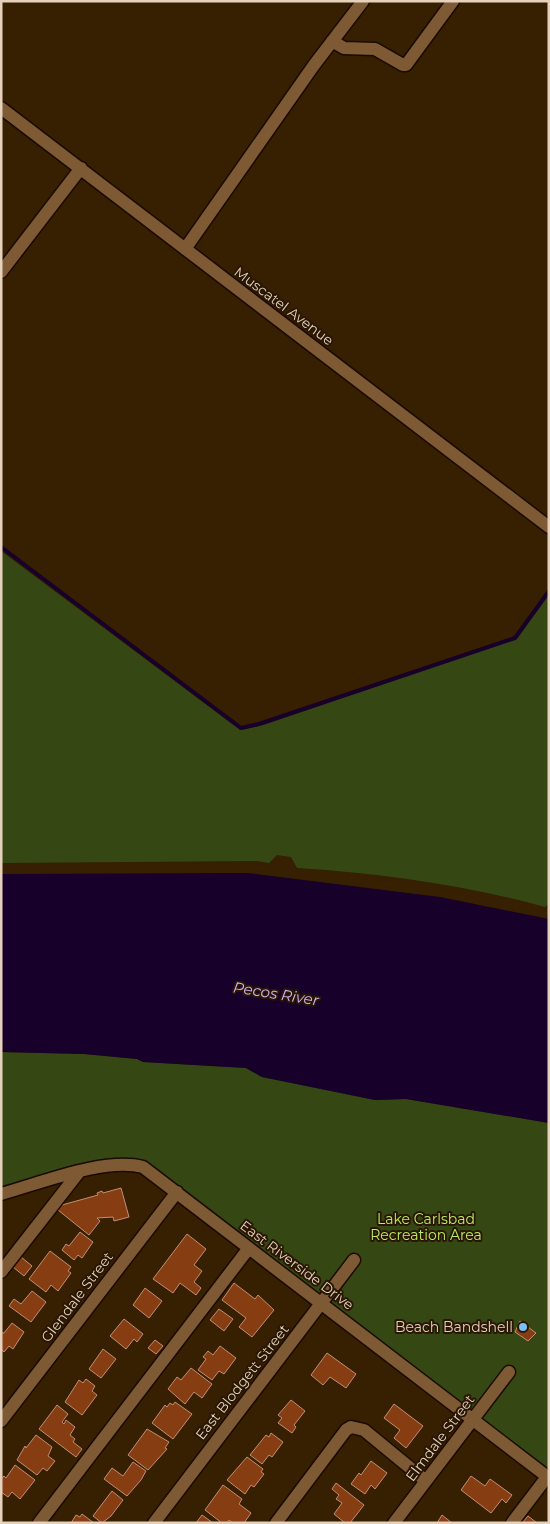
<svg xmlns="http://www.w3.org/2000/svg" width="550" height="1524" font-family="Montserrat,sans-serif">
  <rect width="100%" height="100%" fill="#371f01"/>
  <!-- green -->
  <path fill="#354814" d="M1 551 240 730 263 725 517 639 549 595V904L545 907C465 885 379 873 297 868L291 857 277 855 269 863 257 861 1 863Z
    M1 1052 84 1054 137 1059 143 1062 246 1068 262 1077 375 1100 406 1099 549 1123V1478L134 1164 1 1194Z"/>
  <!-- water -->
  <path fill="#170029" d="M247 873 440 897 549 919V1123L406 1099 375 1100 262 1077 246 1068 143 1062 137 1059 84 1054 1 1052V874Z"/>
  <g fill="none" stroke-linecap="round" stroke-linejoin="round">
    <!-- stream -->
    <path stroke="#170029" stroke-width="4" d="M1 547 241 728 259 724 515 638 549 591"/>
  </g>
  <!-- building -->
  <path fill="#863d11" stroke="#c28f76" d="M121 1188 129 1217 114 1221 113 1217 97 1218 100 1221 89 1235 58 1210 62 1205 98 1195 97 1193 102 1191 103 1193Z
    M80 1232 93 1242 82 1258 78 1255 74 1260 62 1250 66 1244 69 1246Z
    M187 1234 206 1249 194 1265 202 1271 194 1282 201 1288 196 1295 180 1283 173 1293 153 1279Z
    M50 1251 71 1267 68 1271 71 1273 58 1291 51 1285 46 1292 29 1279Z
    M21 1257 32 1266 24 1276 13 1267Z
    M234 1283 255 1299 258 1295 274 1310 252 1337 239 1327 246 1318 222 1300Z
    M145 1288 162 1301 149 1318 133 1305Z
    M32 1291 46 1302 31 1322 9 1306 14 1299 21 1304Z
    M219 1309 233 1319 224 1331 210 1320Z
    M124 1319 143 1334 137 1342 134 1339 126 1349 110 1336Z
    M520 1321 536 1333 528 1341 515 1332Z
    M12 1323 24 1332 13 1349 9 1346 4 1352 1 1349V1333H4Z
    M155 1340 163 1346 156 1354 148 1348Z
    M220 1346 236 1358 224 1374 219 1371 212 1380 198 1370 206 1359 203 1357 208 1351 213 1355Z
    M103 1349 116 1359 101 1378 89 1369Z
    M327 1353 356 1374 346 1388 330 1377 323 1385 311 1375Z
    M191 1368 212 1384 202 1398 194 1392 185 1404 168 1389 177 1377 181 1380Z
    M86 1379 95 1386 92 1391 97 1395 82 1415 65 1402 79 1380 83 1383Z
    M291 1400 305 1411 294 1425 296 1427 292 1433 278 1423 282 1418 278 1415Z
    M175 1402 192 1414 173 1439 152 1423 165 1405 167 1407 170 1403 173 1405Z
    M394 1404 423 1426 406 1448 394 1438 400 1430 384 1418Z
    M57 1405 68 1414 62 1422 64 1424 66 1420 75 1427 70 1435 75 1439 73 1442 82 1449 76 1457 39 1429Z
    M147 1429 169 1442 165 1448 167 1449 148 1470 128 1455Z
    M271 1433 283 1442 272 1457 269 1455 262 1464 250 1455 266 1435 269 1437Z
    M36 1435 52 1447 48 1456 55 1461 47 1471 43 1468 37 1475 17 1460 25 1446 26 1448Z
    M247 1457 263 1469 261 1472 264 1474 254 1487 251 1485 245 1494 227 1480Z
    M371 1461 387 1473 375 1489 371 1485 365 1494 351 1484 359 1473 361 1475Z
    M133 1462 146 1471 141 1480 127 1496 104 1479 112 1468 123 1476Z
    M15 1465 35 1480 20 1499 12 1492 8 1497 1 1492V1479L4 1476 6 1478Z
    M471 1476 485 1486 490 1479 512 1495 506 1503 502 1499 491 1513 461 1490Z
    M336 1483 364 1505 350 1523H345L334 1514 342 1503 336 1499 339 1495 332 1489Z
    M223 1485 242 1499 239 1504 251 1513 244 1523H233L229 1520 227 1523H222L205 1510Z
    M112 1491 123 1500 111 1516 102 1523 93 1516Z
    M82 1514 94 1523H71L76 1515 80 1517Z
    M202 1515 213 1523H196Z
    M442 1515 452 1523H437Z
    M528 1516 537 1523H539H522Z"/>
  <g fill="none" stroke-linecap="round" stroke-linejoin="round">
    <!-- minor casing -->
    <g stroke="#1a0a00" stroke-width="15">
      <path id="minor" d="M332 41 344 48 375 49 403 65H406L453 1
        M1 108 549 527
        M185 249 314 65 363 1
        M1 272 81 168
        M1 1194C41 1183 104 1157 143 1167L549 1478
        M1 1272 79 1172
        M1 1421 177 1192
        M39 1523 249 1248
        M154 1523 354 1260
        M276 1523 346 1430 351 1427 364 1430 426 1481
        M394 1523 509 1372
        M512 1523 547 1477"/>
    </g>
    <!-- minor -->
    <use href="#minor" stroke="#7e5a34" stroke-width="12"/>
  </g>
  <!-- markers -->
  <circle fill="#7cbef9" stroke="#291704" stroke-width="2" cx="523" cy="1327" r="5"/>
  <g text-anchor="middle" stroke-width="4" stroke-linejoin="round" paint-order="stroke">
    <!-- street labels -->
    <g font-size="14" fill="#e6d1bd" stroke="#291704">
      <text transform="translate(284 306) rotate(37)" y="5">Muscatel Avenue</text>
      <text transform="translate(297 1265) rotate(37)" y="5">East Riverside Drive</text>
      <text transform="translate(77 1297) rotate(-53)" y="5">Glendale Street</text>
      <text transform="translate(242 1382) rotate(-52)" y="5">East Blodgett Street</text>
      <text transform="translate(440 1438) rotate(-53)" y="5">Elmdale Street</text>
    </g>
    <!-- park labels -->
    <g font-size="14" fill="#baed66" stroke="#291704">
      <text x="426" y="1224">Lake Carlsbad<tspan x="426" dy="16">Recreation Area</tspan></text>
    </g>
    <!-- poi labels -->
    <g font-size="14" fill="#e6d1bd" stroke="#291704" text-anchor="end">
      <text x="513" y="1332">Beach Bandshell</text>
    </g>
    <!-- water labels -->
    <g font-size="15" font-style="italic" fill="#d4b1f7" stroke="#291704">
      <text transform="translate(276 994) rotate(9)" y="5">Pecos River</text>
    </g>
  </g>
  <!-- border -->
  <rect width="550" height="1524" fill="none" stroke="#e6d1bd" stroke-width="5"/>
</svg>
